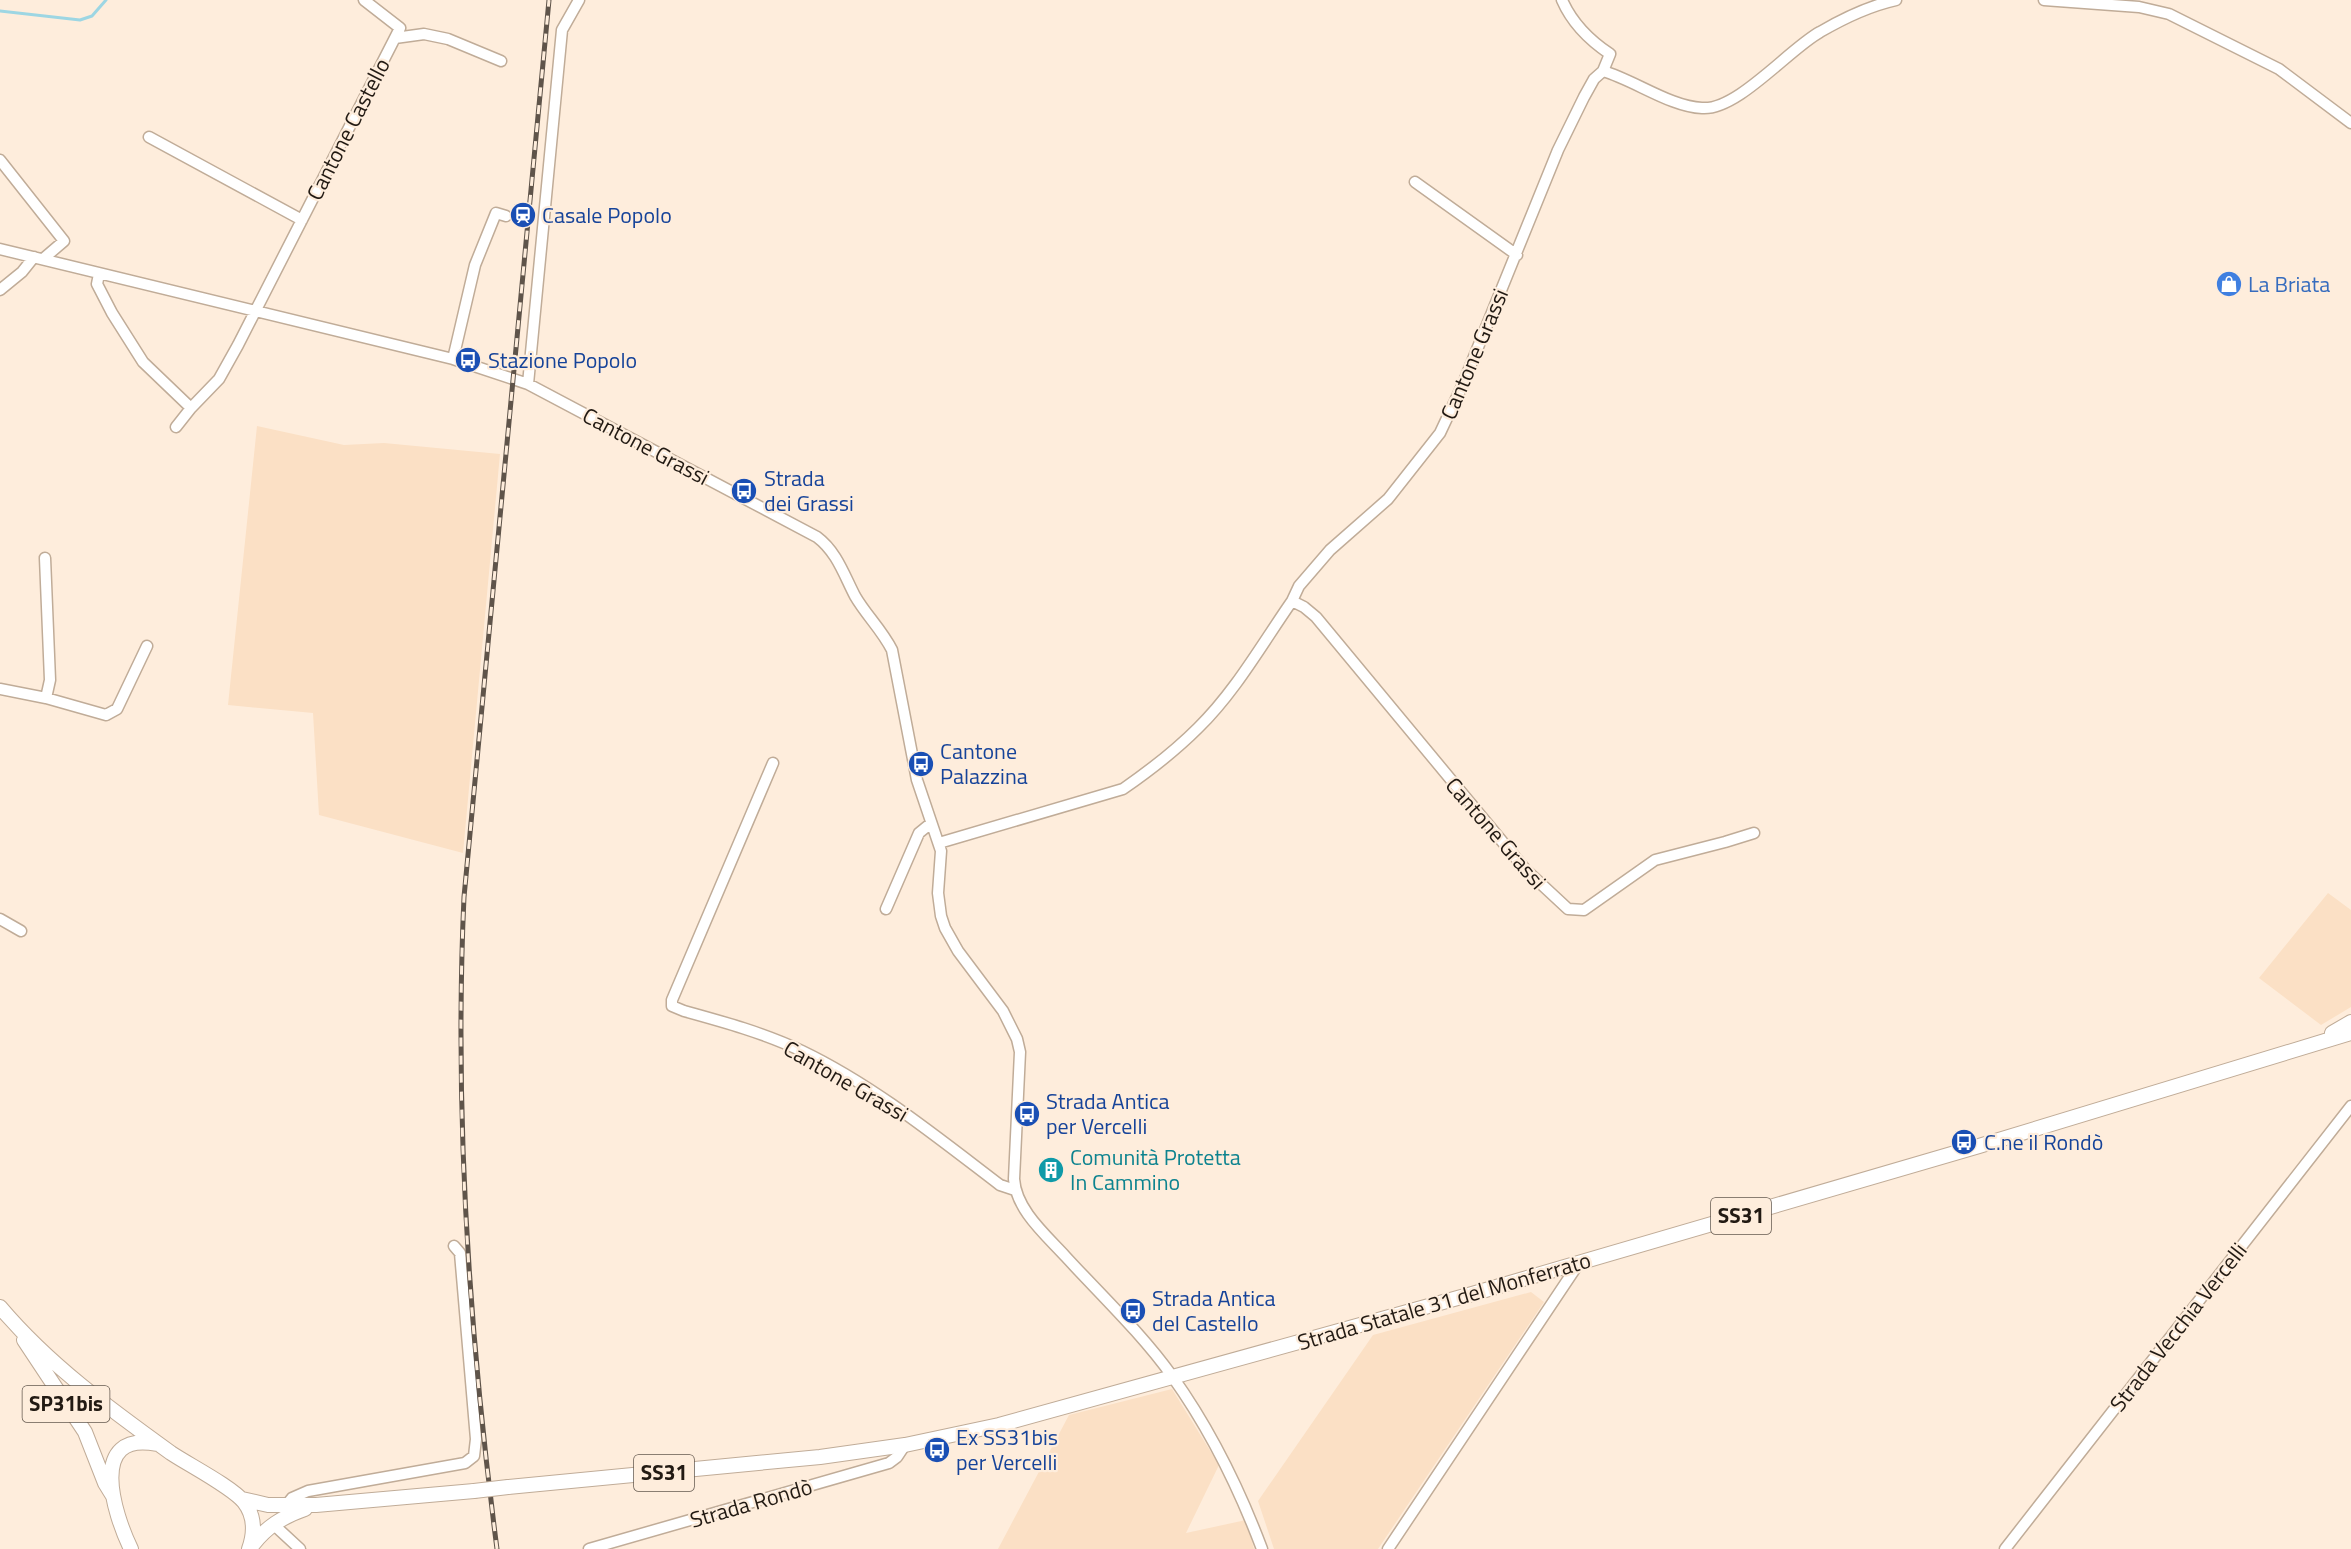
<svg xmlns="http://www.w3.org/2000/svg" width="2351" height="1549" font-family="'Titillium Web',sans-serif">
  <rect width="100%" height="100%" fill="#feeddc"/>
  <!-- built -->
  <path fill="#fbe0c5" d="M257 426 344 445 384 443 500 454 463 853 319 815 313 713 228 705Z
    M2328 893 2351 910V1007L2321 1025 2259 978Z
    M1531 1292 1544 1302 1378 1549H1274L1258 1501 1373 1335Z
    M1172 1389 1219 1465 1186 1533 1246 1520 1254 1549H998L1069 1415Z"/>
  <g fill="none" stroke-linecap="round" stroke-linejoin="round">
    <!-- stream -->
    <path stroke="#9dd6e3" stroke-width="3" d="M0 11 80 20 92 16 106 0"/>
    <!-- minor casing -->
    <g stroke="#c0ac98" stroke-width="13">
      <path id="minor" d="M2044 0 2139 7 2169 14 2279 69 2351 123
        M395 38 424 34 448 39 501 61
        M1603 71C1634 80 1671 107 1702 108 1737 111 1789 49 1820 32 1844 18 1869 6 1896 0
        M149 137 302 220
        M0 160 64 241 43 259
        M1415 182 1517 255
        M0 249 453 359 528 384 817 537C837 552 844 575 855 596 866 615 882 630 892 650L917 780 941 851 938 893 941 916 945 928 958 951 1003 1011 1017 1039 1020 1052 1014 1179C1016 1210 1046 1235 1066 1257 1100 1294 1143 1335 1172 1376 1210 1429 1239 1488 1262 1549
        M99 274 97 284 112 313 143 362 191 408
        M0 290 22 272 34 257
        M453 359 475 265 496 213 506 216
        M528 384 562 30 579 0
        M176 427 191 408 219 379 238 345 400 28 364 0
        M45 558 50 680 46 698
        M1292 601 1304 607 1316 617 1525 869 1568 909 1584 910 1655 860 1725 842 1754 833
        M0 689 46 698 106 715 117 709 147 646
        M773 763 672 1000V1006L684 1011C724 1022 764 1033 802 1051 873 1085 937 1137 1000 1185L1015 1190
        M939 843 1123 789C1149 771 1176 750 1198 728 1235 692 1262 644 1292 601L1299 586 1330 550 1388 499 1440 433 1463 384 1558 150 1584 97 1594 79 1603 71 1610 54C1589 40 1572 23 1562 0
        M886 909 919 833 930 824
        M0 919 21 931
        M284 1508 292 1498 308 1491 465 1463 474 1456 476 1439 460 1253 454 1246
        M273 1524 300 1549
        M589 1549 889 1463 897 1457 905 1445
        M1388 1549 1579 1263
        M2005 1549 2351 1106"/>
    </g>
    <!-- major casing -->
    <g stroke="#c0ac98" stroke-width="16">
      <path id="major" d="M2332 1033 2351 1022
        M0 1307C49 1365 110 1409 171 1453 189 1465 232 1487 244 1502 255 1516 255 1532 249 1549
        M24 1340 85 1432 105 1483 113 1496
        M508 1487 820 1457 905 1445 999 1425 1472 1294 1979 1146 2351 1033
        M242 1499 268 1505H316L474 1491
        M251 1547C266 1527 282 1517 305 1509
        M131 1549C114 1514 87 1430 157 1444"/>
    </g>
    <!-- minor -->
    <use href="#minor" stroke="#fff" stroke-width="10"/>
    <!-- major -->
    <use href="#major" stroke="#fff" stroke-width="14"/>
    <!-- rail casing -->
    <g stroke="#5f544a" stroke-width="5">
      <path id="rail" d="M497 1549C469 1333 454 1115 464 897L549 0"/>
    </g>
    <!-- rail -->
    <use href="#rail" stroke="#feeddc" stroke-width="3" stroke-dasharray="9" stroke-linecap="butt"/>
    <!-- major-bridge casing -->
    <g stroke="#c0ac98" stroke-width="16" stroke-linecap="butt">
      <path id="major-bridge" d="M474 1491 508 1487"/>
    </g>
    <!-- major-bridge -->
    <use href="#major-bridge" stroke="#fff" stroke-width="14"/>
  </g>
  <!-- icons -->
  <defs>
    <g id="station-disc" transform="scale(1.35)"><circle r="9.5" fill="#1a4fb4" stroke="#feeddc"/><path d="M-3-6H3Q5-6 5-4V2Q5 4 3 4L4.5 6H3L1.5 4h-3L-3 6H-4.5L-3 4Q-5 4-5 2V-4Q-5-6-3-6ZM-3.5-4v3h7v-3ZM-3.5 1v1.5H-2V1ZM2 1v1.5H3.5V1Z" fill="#fff"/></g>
    <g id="shop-disc" transform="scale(1.35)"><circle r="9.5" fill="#3f7fe0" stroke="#feeddc"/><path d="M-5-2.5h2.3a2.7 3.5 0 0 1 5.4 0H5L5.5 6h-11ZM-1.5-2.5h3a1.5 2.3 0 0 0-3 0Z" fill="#fff"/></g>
    <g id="bus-disc" transform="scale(1.35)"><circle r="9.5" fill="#1a4fb4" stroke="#feeddc"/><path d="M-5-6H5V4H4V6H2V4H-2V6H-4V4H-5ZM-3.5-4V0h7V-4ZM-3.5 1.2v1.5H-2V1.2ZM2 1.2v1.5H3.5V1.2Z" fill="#fff"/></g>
    <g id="building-disc" transform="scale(1.35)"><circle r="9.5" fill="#0f9aa8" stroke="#feeddc"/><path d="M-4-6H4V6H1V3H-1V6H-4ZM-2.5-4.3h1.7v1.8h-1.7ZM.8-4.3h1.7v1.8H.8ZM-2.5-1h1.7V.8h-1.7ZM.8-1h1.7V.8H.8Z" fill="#fff"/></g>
  </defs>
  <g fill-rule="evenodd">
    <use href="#station-disc" x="523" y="215"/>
    <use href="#shop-disc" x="2229" y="284"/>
    <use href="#bus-disc" x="468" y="360"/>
    <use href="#bus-disc" x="744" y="491"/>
    <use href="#bus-disc" x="921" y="764"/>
    <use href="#bus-disc" x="1027" y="1114"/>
    <use href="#bus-disc" x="1964" y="1142"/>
    <use href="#building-disc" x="1051" y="1170"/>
    <use href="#bus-disc" x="1133" y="1311"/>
    <use href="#bus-disc" x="937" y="1450"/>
  </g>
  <g text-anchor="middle" stroke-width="4.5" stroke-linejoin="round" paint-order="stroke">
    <!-- shield labels -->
    <g fill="#feeddc" stroke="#64594f" stroke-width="1.5">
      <rect x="1711" y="1198" width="60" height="36" rx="4.5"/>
      <rect x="22.5" y="1386" width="87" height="36" rx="4.5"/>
      <rect x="634" y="1455" width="60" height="36" rx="4.5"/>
    </g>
    <g font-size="21" font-weight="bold" fill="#221a13">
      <text x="1741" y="1223">SS31</text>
      <text x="66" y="1411">SP31bis</text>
      <text x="664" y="1480">SS31</text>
    </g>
    <!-- street labels -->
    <g font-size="22" fill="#221a13" stroke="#feeddc">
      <text transform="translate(348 129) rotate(-63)" y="8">Cantone Castello</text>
      <text transform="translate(1474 354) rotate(-67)" y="8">Cantone Grassi</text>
      <text transform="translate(646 446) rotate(28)" y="8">Cantone Grassi</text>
      <text transform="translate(1496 833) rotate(49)" y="8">Cantone Grassi</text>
      <text transform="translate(846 1081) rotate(30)" y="8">Cantone Grassi</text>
      <text transform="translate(1444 1301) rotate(-16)" y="8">Strada Statale 31 del Monferrato</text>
      <text transform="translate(2178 1327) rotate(-52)" y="8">Strada Vecchia Vercelli</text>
      <text transform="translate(751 1503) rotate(-16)" y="8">Strada Rondò</text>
    </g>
    <!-- transit labels -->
    <g font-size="22" fill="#164399" stroke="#feeddc" text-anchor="start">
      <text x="542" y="223">Casale Popolo</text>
      <text x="488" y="368">Stazione Popolo</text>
      <text x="764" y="486">Strada<tspan x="764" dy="25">dei Grassi</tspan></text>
      <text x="940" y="759">Cantone<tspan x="940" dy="25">Palazzina</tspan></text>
      <text x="1046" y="1109">Strada Antica<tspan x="1046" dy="25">per Vercelli</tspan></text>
      <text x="1984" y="1150">C.ne il Rondò</text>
      <text x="1152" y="1306">Strada Antica<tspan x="1152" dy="25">del Castello</tspan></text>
      <text x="956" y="1445">Ex SS31bis<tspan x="956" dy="25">per Vercelli</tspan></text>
    </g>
    <!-- shop labels -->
    <g font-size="22" fill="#366cbe" stroke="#feeddc" text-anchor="start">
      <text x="2248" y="292">La Briata</text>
    </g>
    <!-- culture labels -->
    <g font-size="22" fill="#0d838f" stroke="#feeddc" text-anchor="start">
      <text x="1070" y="1165">Comunità Protetta<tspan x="1070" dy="25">In Cammino</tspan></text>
    </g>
  </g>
</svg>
